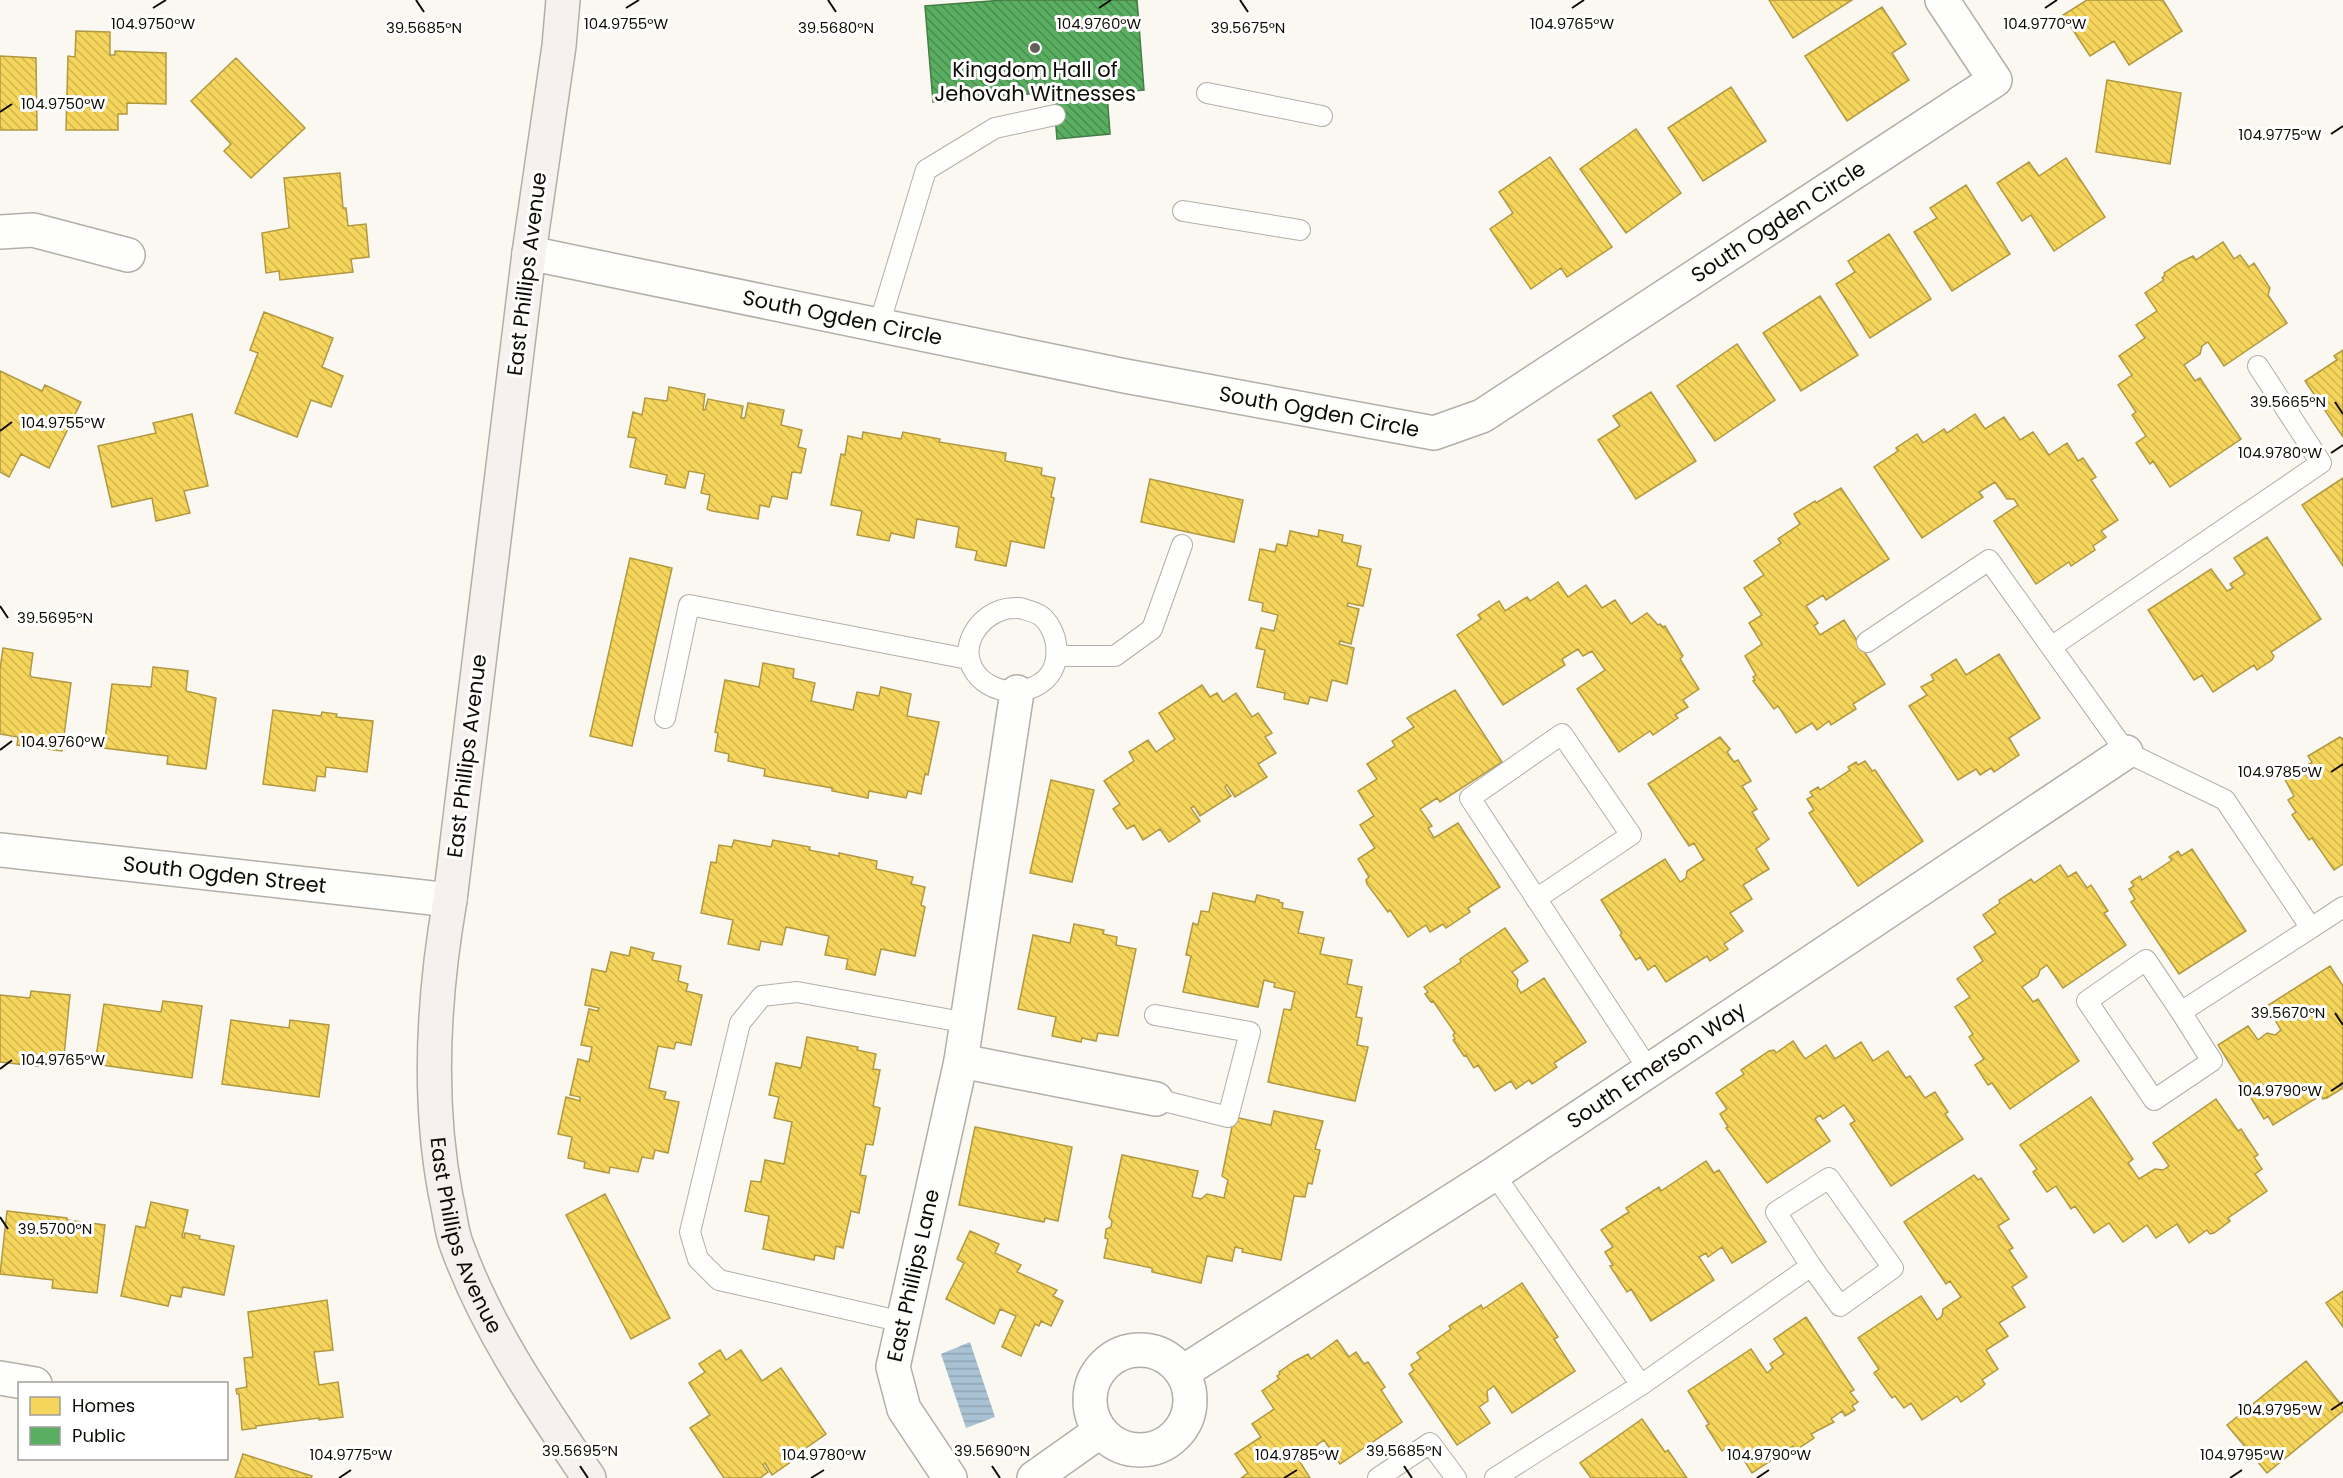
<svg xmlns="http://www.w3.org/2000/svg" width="2343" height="1478" font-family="Poppins,sans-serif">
  <defs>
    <pattern id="water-rules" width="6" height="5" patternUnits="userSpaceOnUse" patternTransform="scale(1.5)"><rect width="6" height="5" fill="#a8c1d3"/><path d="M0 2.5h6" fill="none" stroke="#8fa5b4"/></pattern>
    <pattern id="homes-back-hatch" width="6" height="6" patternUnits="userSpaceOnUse" patternTransform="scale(1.5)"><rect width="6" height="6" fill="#f6d55c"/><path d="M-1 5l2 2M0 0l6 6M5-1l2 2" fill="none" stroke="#d2b64e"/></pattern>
    <pattern id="public-back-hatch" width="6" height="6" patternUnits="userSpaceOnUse" patternTransform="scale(1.5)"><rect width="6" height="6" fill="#5aae61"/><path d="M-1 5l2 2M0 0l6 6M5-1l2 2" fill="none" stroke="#498c4e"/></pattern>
  </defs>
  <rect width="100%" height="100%" fill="#faf8f1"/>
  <!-- water -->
  <path fill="url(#water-rules)" d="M970 1342 995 1417 966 1428 941 1354Z"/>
  <!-- homes -->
  <path fill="url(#homes-back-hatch)" stroke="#b19942" stroke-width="1.5" d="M1769 0H1852L1793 38Z
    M2087 0H2163L2182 31 2129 65 2114 41 2090 56 2063 15Z
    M1882 7 1906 44 1892 53 1909 80 1847 121 1805 56Z
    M76 31 110 32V55H115V51L166 53V104L127 103V114H118V130H66L68 56 75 57Z
    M0 56 36 58 37 130H0Z
    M236 58 305 128 251 178 224 151 231 144 191 101Z
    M2107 80 2181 93 2170 164 2096 152Z
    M1731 87 1766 141 1703 181 1668 128Z
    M1636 129 1681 193 1626 233 1580 169Z
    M1550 157 1612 247 1567 277 1561 268 1531 289 1490 229 1513 213 1499 192Z
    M2066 158 2105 217 2054 251 2031 215 2022 221 1997 183 2029 162 2039 176Z
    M340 173 343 208H346L348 226 366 224 369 257 351 259 353 272 280 280 279 271 266 273 262 233 289 228 284 178Z
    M1966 185 2010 254 1952 291 1914 232 1937 218 1930 208Z
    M1889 234 1931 299 1870 338 1836 284 1855 272 1848 261Z
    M2223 242 2234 259 2240 255 2249 267 2254 263 2270 288 2268 295 2287 323 2224 366 2208 342 2202 346 2200 354 2184 365 2195 381 2200 378 2241 439 2170 487 2153 461 2150 464 2136 443 2146 436 2132 415 2136 412 2118 385 2132 375 2119 356 2145 338 2136 325 2157 311 2145 293 2164 280 2162 278 2165 275 2164 273 2179 263 2193 256 2196 260Z
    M1820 296 1858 355 1801 391 1763 333Z
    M264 312 333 338 322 367 343 376 331 407 311 400 297 437 235 413 258 353 250 350Z
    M1737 344 1775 400 1715 441 1677 386Z
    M2343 350V437L2305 381 2337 360 2334 356Z
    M0 371 42 391 45 385 81 402 49 468 21 454 9 477 0 472Z
    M669 387 705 394 703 410H705L708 399 743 406 741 418H745L748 403 784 410 781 425 802 430 798 447 806 449 801 473 792 472 787 499 772 496 769 507 760 505 758 519 712 511 707 509 710 495 701 493 705 474 689 471 685 488 665 484 667 475 630 467 636 438 628 437 633 412 642 415 645 398 667 401Z
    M1651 392 1696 461 1636 499 1598 440 1620 426 1613 416Z
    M192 414 208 486 184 491 190 513 156 521 152 498 112 507 98 446 156 433 153 423Z
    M1975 414 1985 429 2004 417 2020 440 2033 432 2049 455 2067 443 2078 461 2083 458 2096 477 2091 480 2118 520 2101 531 2106 537 2093 546 2095 550 2071 566 2069 562 2036 584 1994 521 2018 505 2014 499H2007L1995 482 1979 492 1983 497 1922 538 1874 467 1898 451 1896 448 1917 434 1923 443 1944 429 1947 433Z
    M863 432 901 439 903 432 940 439 939 442 1006 453 1005 461 1042 468 1041 475 1055 478 1051 497 1054 498 1044 548 1011 541 1006 566 975 560 977 551 956 547 959 527 917 519 914 538 891 533 889 541 857 535 862 511 831 505 841 454 845 455 848 436 862 439Z
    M2343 478V566L2302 505Z
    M1150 479 1243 500 1234 542 1141 522Z
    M1841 488 1889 559 1826 600 1823 595 1806 606 1818 623 1814 626 1820 635 1844 620 1885 684 1853 704 1856 709 1831 725 1829 721 1817 730 1812 723 1796 733 1778 706 1774 709 1753 681 1755 680 1753 677 1756 675 1745 656 1762 644 1749 623 1762 615 1744 588 1764 575 1754 561 1781 543 1778 539 1800 524 1794 514 1815 501 1816 503Z
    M1319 530 1343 535 1342 542 1361 546 1357 566 1371 569 1363 606 1348 603 1347 606 1359 609 1351 644 1340 641 1339 644 1354 648 1347 684 1332 680 1327 701 1310 697 1308 704 1284 699 1285 693 1257 687 1265 650 1256 648 1261 628 1274 631 1278 615 1262 611 1263 603 1249 600 1260 549 1275 552 1277 544 1287 546 1290 531 1318 537Z
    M2267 537 2321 619 2271 652 2274 656 2272 660 2257 670 2254 665 2213 692 2202 675 2194 680 2148 610 2211 569 2227 591 2233 588 2230 584 2245 574 2234 558Z
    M630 558 672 568 632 746 590 736Z
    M1558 582 1568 597 1586 585 1602 608 1615 600 1631 624 1647 613 1658 625 1660 624 1663 627 1665 626 1683 656 1680 659 1699 689 1683 700 1688 707 1675 715 1678 718 1653 735 1650 731 1619 752 1577 689 1605 670 1592 651 1583 656 1578 649 1562 659 1565 665 1503 705 1457 635 1481 619 1478 615 1499 601 1505 611 1527 597 1530 601Z
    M3 648 33 653 30 675 32 677 71 683 62 751 17 745 18 737 0 734V669Z
    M1999 654 2040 718 2009 738 2019 755 1994 772 1991 768 1980 775 1976 769 1958 780 1909 706 1927 695 1921 687 1934 680 1931 675 1956 659 1966 675Z
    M763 663 794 669 793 678 815 683 811 701 853 710 857 692 879 696 881 687 911 694 907 716 939 722 928 775 925 774 921 794 908 791 906 798 869 791 868 798 832 791V788L764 776 765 769 728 761 729 754 715 751 718 733 715 732 725 680 759 687Z
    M153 667 188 671 186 691 216 698 206 769 167 764 168 756 104 748 112 684 151 687Z
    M1202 685 1210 697 1217 693 1223 702 1236 693 1252 717 1258 713 1272 733 1265 737 1276 753 1258 764 1267 777 1235 797 1227 785 1225 787 1231 796 1200 816 1194 806 1191 808 1200 821 1169 842 1160 829 1143 840 1134 825 1127 829 1113 809 1120 804 1104 781 1134 761 1129 752 1148 740 1156 752 1175 739 1159 713Z
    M1455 690 1502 762 1440 802 1437 798 1420 809 1432 826 1428 828 1434 838 1458 823 1500 887 1468 908 1470 912 1446 928 1443 924 1430 932 1426 925 1408 937 1390 910 1388 912 1367 884 1366 880 1369 877 1358 859 1375 848 1360 825 1374 816 1358 791 1377 779 1367 764 1395 746 1392 741 1414 727 1407 718Z
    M273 710 321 716 322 712 337 714 336 717 373 721 367 772 326 767 325 777 317 776 315 791 263 784Z
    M1720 737 1730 749 1727 752 1734 762 1738 760 1751 781 1742 786 1757 809 1752 812 1769 839 1756 849 1769 869 1743 885 1752 899 1730 913 1743 931 1724 944 1728 949 1710 961 1707 956 1666 982 1655 965 1648 970 1640 957 1636 960 1620 935 1622 933 1601 900 1665 859 1680 882 1686 878 1687 871 1704 860 1694 843 1689 846 1648 784Z
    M2340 737 2343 739V864L2334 870 2312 838 2309 840 2292 815 2296 812 2288 800 2294 796 2282 774 2296 764 2300 770 2312 762 2308 756Z
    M1865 761 1872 771 1875 770 1923 841 1858 886 1809 813 1814 810 1807 799 1813 796 1810 792 1818 787 1820 790 1850 770 1848 767 1856 762 1858 765Z
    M1051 780 1094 790 1072 882 1030 873Z
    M734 840 771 847 773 840 810 847 809 850 839 856V853L877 861 876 869 913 877 911 884 925 887 921 905 925 907 915 956 881 949 875 975 846 969 848 959 825 955 829 936 786 927 782 945 761 941 759 950 728 944 733 920 701 913 711 862 716 863 719 845 732 847Z
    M2192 849 2246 931 2179 974 2131 902 2135 899 2129 889 2134 886 2131 882 2140 876 2142 880 2172 860 2169 857 2178 851 2181 856Z
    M2060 865 2068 877 2076 872 2087 888 2091 885 2108 911 2104 913 2126 945 2063 988 2047 965 2040 970 2038 976 2022 987 2033 1002 2038 999 2079 1061 2010 1109 1992 1083 1988 1085 1975 1065 1984 1059 1969 1037 1973 1034 1955 1007 1970 997 1957 979 1983 961 1974 947 1996 933 1983 915 2000 903 1999 900 2031 879 2034 883Z
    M1213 893 1255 902 1257 895 1279 900V902L1283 903 1282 908 1303 912 1298 933 1324 938 1320 954 1352 960 1347 984 1362 987 1356 1017 1362 1018 1357 1045 1368 1047 1355 1101 1268 1082 1284 1009 1291 1010 1295 992 1274 987 1275 983 1264 980 1258 1007 1183 992 1191 956 1186 955 1193 923 1198 925 1201 911 1209 912Z
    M1074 924 1104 930 1103 934 1117 937 1116 945 1136 949 1118 1036 1098 1033 1096 1041 1082 1038 1081 1042 1052 1036 1056 1017 1018 1009 1033 935 1070 943Z
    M1505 928 1528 961 1512 972 1518 980 1517 986 1521 993 1544 978 1586 1042 1554 1063 1557 1067 1532 1084 1529 1080 1516 1089 1511 1081 1495 1091 1478 1065 1474 1068 1466 1055 1464 1056 1453 1040 1455 1039 1453 1035 1455 1033 1433 1001 1431 1002 1425 994 1428 992 1424 987 1461 962 1460 959Z
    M631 947 654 953 652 960 681 966 678 981 688 984 686 991 702 995 691 1045 676 1042 674 1049 658 1046 649 1088 666 1092 664 1099 679 1102 668 1153 655 1150 653 1159 642 1157 638 1172 610 1167 609 1173 584 1168 585 1162 568 1158 572 1137 558 1134 566 1097 580 1101V1097L570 1095 578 1059 589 1062 592 1047 581 1045 589 1009 598 1011 599 1008 585 1005 592 969 606 972 611 952 629 956Z
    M2330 966 2343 986V1082L2340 1084 2343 1088 2327 1098V1097L2323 1099 2321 1095 2273 1125 2268 1116 2264 1119 2218 1045 2248 1026 2258 1040 2267 1033 2275 1035 2281 1030 2267 1006Z
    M31 991 70 995 63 1066 43 1065 44 1067 0 1062V995L30 998Z
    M163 1001 202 1006 192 1078 95 1064 104 1004 161 1012Z
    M231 1020 289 1028 290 1020 329 1025 319 1097 222 1084Z
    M807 1037 858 1047 857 1050 876 1054 873 1069 880 1070 873 1106 880 1108 873 1145 866 1144 860 1175 866 1176 859 1213 851 1211 843 1248 836 1246 834 1259 815 1255 814 1260 763 1249 769 1216 745 1211 751 1181 761 1182 765 1160 784 1164 792 1122 774 1118 779 1097 769 1095 776 1063 801 1068Z
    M1793 1041 1805 1059 1826 1045 1835 1059 1861 1042 1873 1061 1888 1051 1906 1078 1910 1076 1925 1098 1935 1092 1948 1112 1945 1114 1963 1139 1891 1186 1850 1124 1855 1121 1844 1105 1823 1119 1820 1115 1815 1119 1830 1141 1767 1183 1726 1128 1728 1127 1720 1114 1727 1109 1716 1093 1744 1074 1741 1070 1769 1051 1774 1050 1776 1053Z
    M2091 1097 2133 1159 2128 1163 2139 1179 2155 1169 2163 1170 2169 1166 2153 1143 2216 1099 2238 1131 2241 1129 2258 1155 2254 1157 2262 1169 2255 1174 2267 1191 2228 1218 2230 1221 2214 1233 2210 1234 2207 1230 2189 1243 2177 1224 2156 1238 2147 1225 2123 1242 2109 1223 2094 1233 2075 1206 2071 1209 2056 1186 2047 1192 2033 1172 2037 1169 2020 1145Z
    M1274 1111 1323 1121 1315 1149 1320 1150 1312 1184 1308 1183 1305 1197 1294 1196 1281 1260 1242 1252 1243 1249 1235 1247 1232 1261 1207 1256 1201 1283 1152 1272V1268L1104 1258 1108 1239 1105 1238 1106 1229 1111 1227 1112 1221 1109 1217 1122 1155 1198 1171 1192 1197 1201 1199 1207 1194 1224 1198 1228 1180 1222 1176 1234 1117 1271 1125Z
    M975 1127 1072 1147 1058 1221 1045 1218 1044 1222 959 1205Z
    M1706 1161 1714 1173 1719 1170 1766 1242 1732 1263 1722 1247 1708 1257 1706 1253 1699 1257 1714 1280 1651 1321 1631 1289 1627 1292 1610 1266 1613 1265 1605 1252 1613 1247 1601 1230 1629 1212 1626 1208 1659 1187 1661 1191Z
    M1974 1175 1978 1180 1981 1178 2009 1219 1998 1226 2013 1248 2009 1250 2027 1277 2012 1287 2025 1307 1999 1323 2008 1336 1986 1350 1998 1369 1982 1380 1985 1384 1981 1388 1961 1402 1957 1396 1922 1420 1911 1403 1904 1408 1895 1396 1892 1398 1874 1373 1879 1369 1858 1338 1921 1296 1937 1320 1942 1316 1943 1309 1961 1297 1950 1281 1946 1284 1904 1222Z
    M605 1194 670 1318 631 1339 566 1215Z
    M151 1202 188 1210 182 1237 184 1238 185 1233 200 1236 199 1239 234 1246 224 1295 183 1287 181 1297 171 1295 168 1306 121 1296 136 1226 145 1228Z
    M7 1211 67 1218V1220L105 1225 97 1293 52 1288 53 1280 0 1274Z
    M970 1231 999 1244 995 1253 1021 1265 1017 1272 1057 1290 1053 1296 1063 1301 1051 1326 1041 1321 1039 1326 1035 1324 1021 1356 1002 1347 1016 1316 1000 1309 994 1324 946 1299 964 1263 957 1259Z
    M1522 1283 1558 1337 1554 1339 1575 1371 1512 1413 1494 1386 1487 1391 1488 1401 1479 1407 1490 1423 1457 1445 1409 1374 1414 1370 1411 1365 1421 1358 1417 1353 1451 1329 1449 1326 1481 1305 1483 1309Z
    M2343 1291V1327L2326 1303Z
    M327 1300 333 1350 314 1352 319 1385 338 1382 343 1417 319 1420V1418L256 1426V1428L242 1430 239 1394H237L236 1389 247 1387 244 1358 253 1357 248 1312Z
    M1806 1317 1854 1390 1850 1392 1858 1402 1852 1406 1855 1410 1845 1416 1842 1411 1831 1419 1834 1422 1811 1434 1814 1438 1796 1450 1793 1446 1752 1473 1741 1455 1734 1460 1726 1448 1722 1451 1706 1426 1709 1424 1688 1391 1751 1349 1767 1373 1773 1368 1770 1364 1784 1354 1774 1339Z
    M1337 1340 1349 1357 1356 1352 1364 1364 1368 1362 1385 1387 1381 1390 1402 1422 1340 1464 1324 1440 1317 1445V1451L1300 1462 1310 1478H1241L1248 1473 1235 1454 1261 1437 1252 1424 1274 1409 1262 1391 1279 1379 1277 1376 1280 1374 1279 1372 1295 1361 1308 1354 1311 1359Z
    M720 1350 726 1360 741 1350 762 1381 781 1368 826 1434 793 1457 787 1449 785 1451 792 1461 772 1475 765 1463 763 1465 768 1472 760 1478H724L690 1428 710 1415 689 1383 705 1372 699 1364Z
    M2306 1361 2343 1407V1411L2267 1473 2227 1425Z
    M1642 1419 1665 1452 1668 1450 1687 1478H1591L1580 1463Z
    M243 1454 312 1476 311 1478H235Z"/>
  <!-- public -->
  <path fill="url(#public-back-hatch)" stroke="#447d46" stroke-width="1.5" d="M1004 0H1137L1144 90 1107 93 1110 134 1057 139 1053 92 933 102 925 6Z"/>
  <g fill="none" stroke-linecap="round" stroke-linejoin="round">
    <!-- lane casing -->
    <g stroke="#b1afa8" stroke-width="22">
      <path id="lane" d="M1207 93 1322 116
        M1183 211 1300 230
        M879 325 926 170 995 128 1055 115
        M1020 608C1026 610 1036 612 1041 616 1049 622 1055 635 1056 644 1057 653 1057 662 1052 671 1036 699 987 698 972 667 961 644 978 618 1002 610 1007 608 1014 608 1020 608Z
        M1867 642 1989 560 2126 752 2225 800 2311 928 2181 1012 2146 960 2087 1001 2154 1100 2212 1061 2181 1012
        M2051 647 2321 463 2258 366
        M1057 656H1115L1152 629 1182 545
        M665 718 689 605 968 659
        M1536 899 1631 835 1562 734 1470 798 1649 1070
        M2311 928 2343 907
        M1155 1015 1250 1032 1228 1117 1156 1099
        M1494 1174 1641 1385 1495 1478
        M903 1322 719 1280 698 1259 690 1232 740 1023 762 996 797 992 968 1023
        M1641 1385 1811 1266 1776 1212 1829 1178 1893 1268 1840 1306 1811 1266
        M1378 1478 1430 1443 1456 1478"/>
    </g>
    <!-- street casing -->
    <g stroke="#b1afa8" stroke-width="36">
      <g id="street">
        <path d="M0 232 33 230 128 255"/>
        <path id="s1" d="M529 253 1125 376 1434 433 1482 416 1995 80 1942 0"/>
        <path id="s2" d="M0 850 450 900"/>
        <path d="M961 1061 1156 1099"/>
        <circle cx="1140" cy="1400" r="50"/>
        <path id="s3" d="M1183 1372 1494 1174 2126 752"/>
        <path d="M0 1378 35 1384"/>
        <path id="s4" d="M950 1478 904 1409 893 1367 961 1061 1017 692"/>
        <path d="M1034 1478 1099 1432"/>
      </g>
    </g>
    <!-- secondary casing -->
    <g stroke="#b1afa8" stroke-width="36">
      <g id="secondary">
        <path id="s5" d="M563 0 559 46 529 253 450 900C433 998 427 1099 446 1197 450 1213 451 1231 457 1246 488 1331 539 1404 589 1478"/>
      </g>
    </g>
    <!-- lane -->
    <use href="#lane" stroke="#fefefd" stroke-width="20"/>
    <!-- street -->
    <use href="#street" stroke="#fefefd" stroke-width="33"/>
    <!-- secondary -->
    <use href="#secondary" stroke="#f6f1ee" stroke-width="33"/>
  </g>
  <!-- ticks -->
  <path fill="none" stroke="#0f0c06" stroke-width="2" d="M416 0 424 12M828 0 836 12M1240 0 1248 12M153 8 166 0M626 8 639 0M1099 8 1111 0M1572 8 1584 0M2045 8 2057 0M0 112 12 104M2331 134 2343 126M2335 402 2343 414M0 431 12 422M2331 453 2343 445M0 606 8 618M0 750 12 741M2331 772 2343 764M2335 1013 2343 1025M0 1069 12 1060M2331 1091 2343 1083M0 1217 8 1229M2331 1410 2343 1402M580 1466 588 1478M992 1466 1000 1478M1404 1466 1412 1478M339 1478 351 1470M811 1478 824 1470M1284 1478 1297 1470M1757 1478 1769 1470M2230 1478 2242 1470"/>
  <!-- markers -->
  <circle fill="#615f58" stroke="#fff" stroke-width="2" cx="1035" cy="48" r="6"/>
  <g text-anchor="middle" stroke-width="6" stroke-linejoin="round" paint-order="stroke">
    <!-- poi labels -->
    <g font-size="21" fill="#0f0c06" stroke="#fff">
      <text x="1035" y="77">Kingdom Hall of<tspan x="1035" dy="24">Jehovah Witnesses</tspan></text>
    </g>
    <!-- street labels -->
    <g font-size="21" fill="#0f0c06" stroke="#fff">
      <text dy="7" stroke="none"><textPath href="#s1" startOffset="1328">South Ogden Circle</textPath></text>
      <text transform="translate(527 274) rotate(-83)" y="7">East Phillips Avenue</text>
      <text dy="7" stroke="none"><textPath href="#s1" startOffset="320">South Ogden Circle</textPath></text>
      <text dy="7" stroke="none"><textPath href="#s1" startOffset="806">South Ogden Circle</textPath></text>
      <text transform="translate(467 756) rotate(-83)" y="7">East Phillips Avenue</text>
      <text dy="7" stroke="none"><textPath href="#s2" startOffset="226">South Ogden Street</textPath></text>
      <text dy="7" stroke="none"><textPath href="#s3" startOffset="564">South Emerson Way</textPath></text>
      <text dy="7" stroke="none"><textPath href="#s5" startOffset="1248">East Phillips Avenue</textPath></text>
      <text dy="7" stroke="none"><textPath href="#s4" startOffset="220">East Phillips Lane</textPath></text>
    </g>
  </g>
  <g font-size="15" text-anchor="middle" fill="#0f0c06" stroke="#fff" stroke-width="6" stroke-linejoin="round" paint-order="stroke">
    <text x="153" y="29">104.9750°W</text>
    <text x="626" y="29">104.9755°W</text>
    <text x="1099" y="29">104.9760°W</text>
    <text x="1572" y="29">104.9765°W</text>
    <text x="2045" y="29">104.9770°W</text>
    <text x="424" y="33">39.5685°N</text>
    <text x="836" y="33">39.5680°N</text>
    <text x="1248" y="33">39.5675°N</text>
    <text x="63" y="109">104.9750°W</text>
    <text x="2280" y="140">104.9775°W</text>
    <text x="2288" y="407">39.5665°N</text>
    <text x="63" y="428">104.9755°W</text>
    <text x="2280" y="458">104.9780°W</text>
    <text x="55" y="623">39.5695°N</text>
    <text x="63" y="747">104.9760°W</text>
    <text x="2280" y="777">104.9785°W</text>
    <text x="2288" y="1018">39.5670°N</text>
    <text x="63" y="1065">104.9765°W</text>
    <text x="2280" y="1096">104.9790°W</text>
    <text x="55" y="1234">39.5700°N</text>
    <text x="2280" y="1415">104.9795°W</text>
    <text x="580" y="1456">39.5695°N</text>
    <text x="992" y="1456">39.5690°N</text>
    <text x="1404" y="1456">39.5685°N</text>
    <text x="351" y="1460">104.9775°W</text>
    <text x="824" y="1460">104.9780°W</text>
    <text x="1297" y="1460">104.9785°W</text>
    <text x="1769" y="1460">104.9790°W</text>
    <text x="2242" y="1460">104.9795°W</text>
  </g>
  <!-- legend -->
  <rect x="18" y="1382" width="210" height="78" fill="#ffffff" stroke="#9f9e9b" stroke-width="1.5"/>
  <rect x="30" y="1397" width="30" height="18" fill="#f6d55c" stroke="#9f9e9b" stroke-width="1.5"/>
  <text x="72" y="1412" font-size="18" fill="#0f0c06">Homes</text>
  <rect x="30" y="1427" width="30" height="18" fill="#5aae61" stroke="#9f9e9b" stroke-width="1.5"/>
  <text x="72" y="1442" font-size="18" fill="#0f0c06">Public</text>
</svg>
